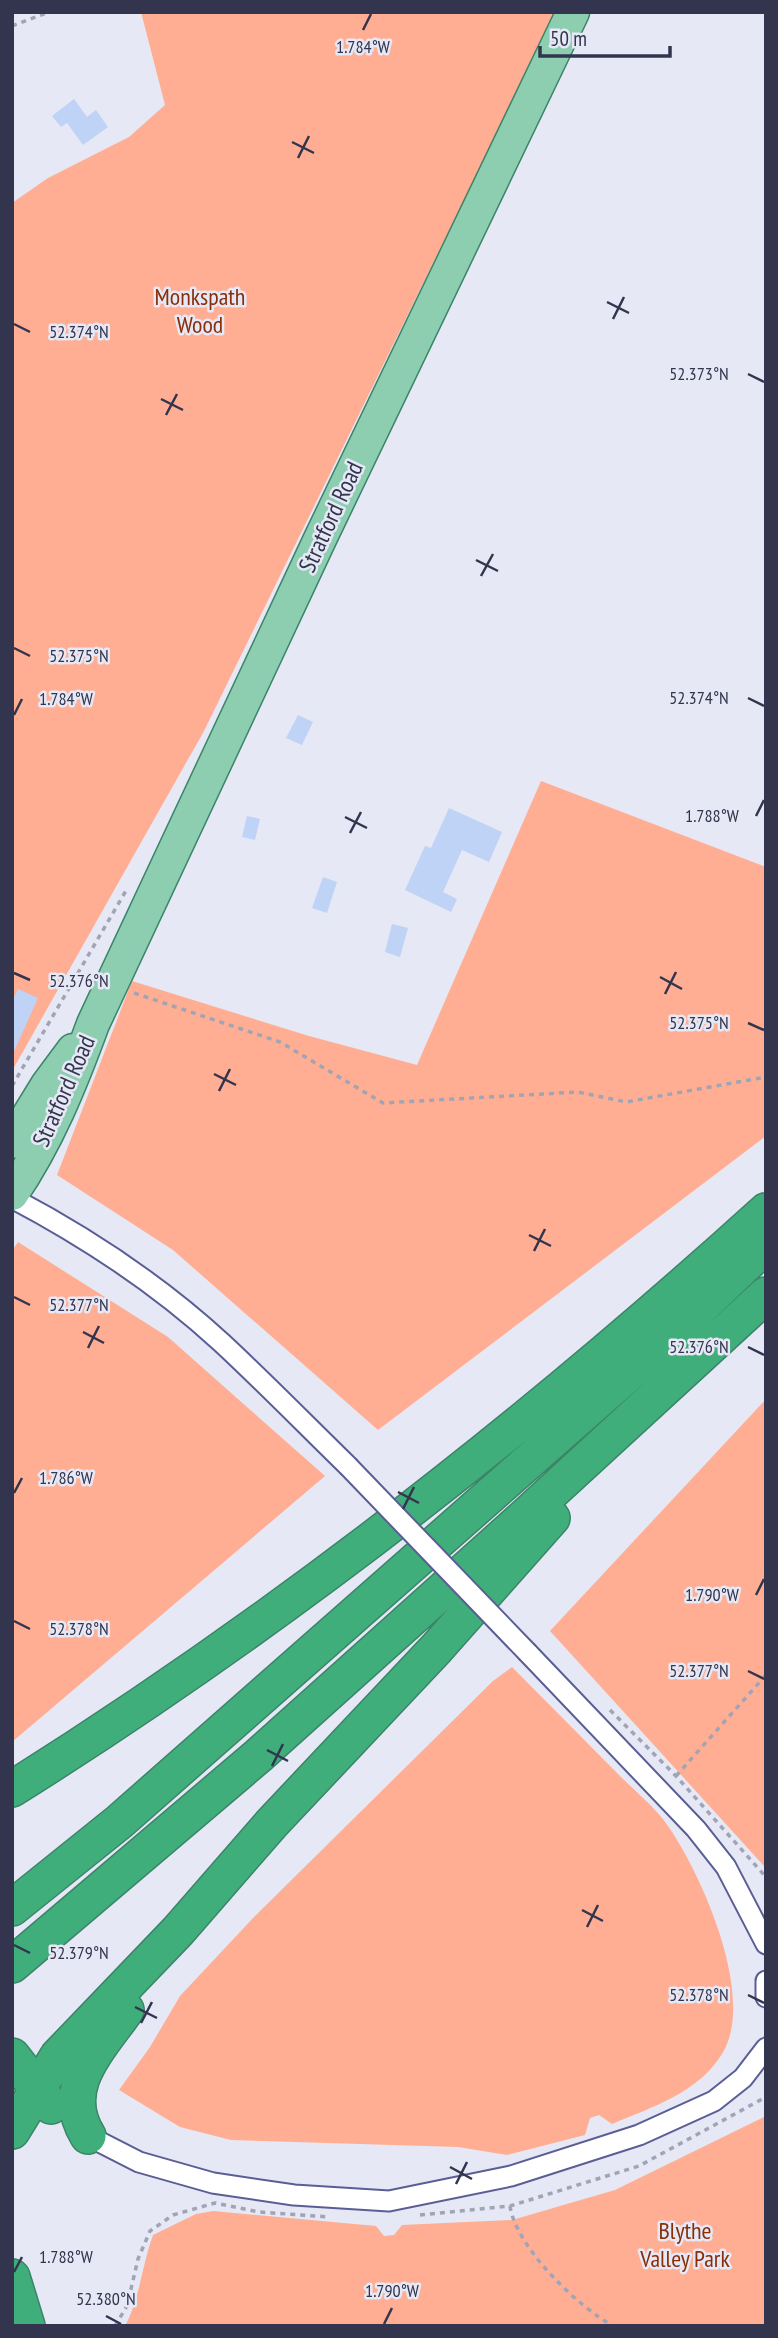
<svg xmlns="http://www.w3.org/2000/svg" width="778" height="2338" font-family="'PT Sans Narrow',sans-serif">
  <rect width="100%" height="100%" fill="#e6e8f5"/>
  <!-- green -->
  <path fill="#ffae93" d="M141 12H556L204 731 12 1071V203L48 178 129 137 165 105Z
    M541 781 766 867V1136L378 1430 173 1250 57 1175 132 981 309 1036 417 1065Z
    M18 1242 168 1337 325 1476 12 1742V1251Z
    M766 1399V1867H765L550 1631Z
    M512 1667C548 1703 584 1740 620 1776 636 1792 656 1808 668 1826 702 1875 757 1998 722 2054 698 2093 652 2107 612 2124L599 2115 590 2118 585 2135 507 2155 458 2147 231 2140 180 2127 119 2090 150 2047 180 1996 254 1917 493 1681Z
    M766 2116V2326H125C140 2298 142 2265 153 2235L196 2214 213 2211 376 2226 384 2236 394 2235 402 2225 512 2220 615 2190Z"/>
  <!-- building -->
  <path fill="#bed3f5" d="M74 99 87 117 96 110 108 127 83 145 67 123 61 127 52 116Z
    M298 715 313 722 302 745 286 738Z
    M449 808 502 832 489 862 462 850 443 892 457 899 451 912 405 890 425 846 431 848Z
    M247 816 260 819 255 840 242 837Z
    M323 877 337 882 327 913 312 908Z
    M392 924 408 928 400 957 385 952Z
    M18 989 38 998 12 1056V1001Z"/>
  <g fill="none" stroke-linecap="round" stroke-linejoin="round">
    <!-- street casing -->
    <g stroke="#5a5e95" stroke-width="23">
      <path id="street" d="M12 1198C88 1238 159 1285 222 1343 265 1383 306 1425 348 1466
        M528 1653 696 1829 726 1867 766 1944
        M766 1981V1997
        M88 2136 139 2162 213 2183 294 2195 389 2201 511 2176 639 2135 714 2101 743 2078 766 2048"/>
    </g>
    <!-- primary casing -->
    <g stroke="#3b846a" stroke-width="35">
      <path id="primary" d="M12 1142 47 1085 73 1050
        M12 1194C48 1141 71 1084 93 1024L320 539 573 12"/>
    </g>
    <!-- highway casing -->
    <g stroke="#3b846a" stroke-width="38">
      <path id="highway" d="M12 1789C281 1620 531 1424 766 1211
        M12 1908 119 1822 663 1343 766 1245
        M12 1965 258 1756 520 1521 766 1295
        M12 2056 51 2106
        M12 2131 58 2056 178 1931 272 1823 436 1649 552 1518
        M88 2136C58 2088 98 2050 126 2010
        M12 2277 27 2326"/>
    </g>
    <!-- path -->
    <path stroke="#a1a4b5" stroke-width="3.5" stroke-dasharray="5 5" stroke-linecap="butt" d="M12 26 49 12
      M134 993 280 1042 383 1103 578 1092 626 1102 766 1077
      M12 1086 127 889
      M610 1710 676 1776 766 1877
      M676 1776 766 1675
      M510 2206C516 2247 577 2306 613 2326
      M420 2215 510 2206 639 2166 766 2097
      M115 2326 127 2306 138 2259 150 2231 173 2215 215 2203 259 2212 329 2217"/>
    <!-- street -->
    <use href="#street" stroke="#fff" stroke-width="19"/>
    <!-- primary -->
    <use href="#primary" stroke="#8cceaf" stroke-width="32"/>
    <!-- highway -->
    <use href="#highway" stroke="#40ae7a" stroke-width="35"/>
    <!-- street-bridge casing -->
    <g stroke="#5a5e95" stroke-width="23" stroke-linecap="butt">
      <path id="street-bridge" d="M348 1466 528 1653"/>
    </g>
    <!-- street-bridge -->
    <use href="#street-bridge" stroke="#fff" stroke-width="19"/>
  </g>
  <!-- ticks -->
  <path fill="none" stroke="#32354d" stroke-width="2.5" d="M363 30 371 14M292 142 314 153M298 158 309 136M607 302 629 313M613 319 624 297M14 324 30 332M748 374 764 382M161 399 183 410M166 415 177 394M476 560 498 571M481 576 493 554M14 648 30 656M748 698 764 706M14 715 22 699M756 816 764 800M345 817 367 828M350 833 361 812M14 973 30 980M660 977 682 989M665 994 676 972M748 1023 764 1030M214 1074 236 1085M219 1091 230 1069M529 1235 551 1246M534 1251 545 1229M14 1297 30 1305M83 1332 104 1343M748 1347 764 1355M88 1348 99 1326M398 1492 419 1503M14 1493 22 1478M403 1509 414 1487M756 1595 764 1579M14 1621 30 1629M748 1671 764 1679M267 1750 288 1761M272 1766 283 1744M582 1910 603 1921M587 1927 598 1905M14 1945 30 1953M748 1995 764 2003M135 2007 157 2018M141 2023 152 2002M450 2167 472 2179M456 2184 467 2162M14 2272 22 2257M106 2316 121 2324M384 2324 392 2308"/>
  <g text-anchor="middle" stroke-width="5" stroke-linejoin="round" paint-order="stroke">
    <!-- park labels -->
    <g font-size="24" fill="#892e09" stroke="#e6e8f5">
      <text x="200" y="305">Monkspath<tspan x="200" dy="28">Wood</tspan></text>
      <text x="685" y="2239">Blythe<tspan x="685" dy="28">Valley Park</tspan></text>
    </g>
    <!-- street labels -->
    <g font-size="24" fill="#32354d" stroke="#e6e8f5">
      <text transform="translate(331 517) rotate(-65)" y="8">Stratford Road</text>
      <text transform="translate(64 1091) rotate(-66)" y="8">Stratford Road</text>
    </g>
  </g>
  <g font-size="18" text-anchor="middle" fill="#32354d" stroke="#e6e8f5" stroke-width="5" stroke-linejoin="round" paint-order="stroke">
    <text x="363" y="53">1.784°W</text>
    <text x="79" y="338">52.374°N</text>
    <text x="699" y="380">52.373°N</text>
    <text x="79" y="662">52.375°N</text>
    <text x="699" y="704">52.374°N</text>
    <text x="66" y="705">1.784°W</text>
    <text x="712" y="822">1.788°W</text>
    <text x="79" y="987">52.376°N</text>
    <text x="699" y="1029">52.375°N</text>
    <text x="79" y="1311">52.377°N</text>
    <text x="699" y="1353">52.376°N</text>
    <text x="66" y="1484">1.786°W</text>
    <text x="712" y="1601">1.790°W</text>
    <text x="79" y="1635">52.378°N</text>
    <text x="699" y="1677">52.377°N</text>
    <text x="79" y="1959">52.379°N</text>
    <text x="699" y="2001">52.378°N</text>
    <text x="66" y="2263">1.788°W</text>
    <text x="392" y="2297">1.790°W</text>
    <text x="106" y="2305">52.380°N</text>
  </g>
  <!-- border -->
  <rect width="778" height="2338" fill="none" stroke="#32354d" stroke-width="28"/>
  <!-- scale -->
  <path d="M540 46v10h130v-10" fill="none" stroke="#32354d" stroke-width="3.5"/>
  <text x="550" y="46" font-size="21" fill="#32354d" stroke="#e6e8f5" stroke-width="5" paint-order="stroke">50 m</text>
</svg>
